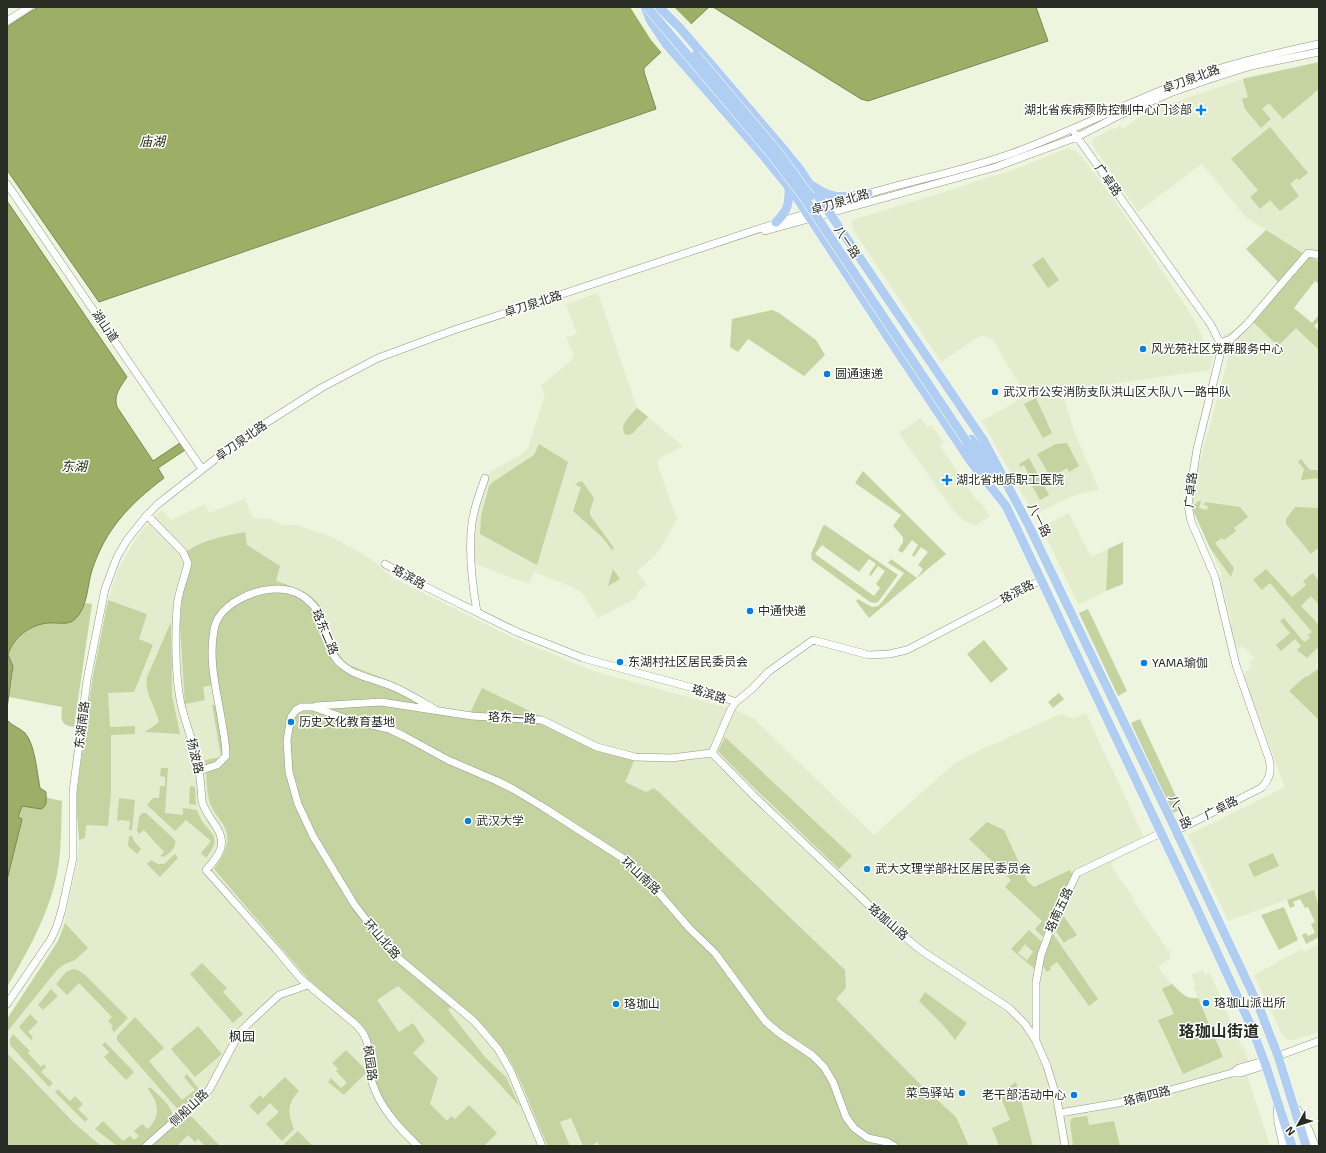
<svg xmlns="http://www.w3.org/2000/svg" width="1326" height="1153" font-family="'Exo 2','Noto Sans SC',sans-serif">
  <rect width="100%" height="100%" fill="#eef5de"/>
  <!-- built -->
  <path fill="#e3eccd" d="M1319 62V261L1304 254 1247 218 1202 164 1138 212 1092 144 1093 139 1113 128 1114 130 1120 125 1123 129 1139 117 1170 104 1248 77Z
    M1068 148 1077 152 1081 156 1114 199 1192 316 1202 336 1205 352 1213 356 1210 370 1062 391 1074 431 1099 490 1082 493 1068 498 1034 515 982 421 1026 396 992 339 981 335 941 362 852 228V220L961 187 976 181 1011 171Z
    M598 293 637 408 683 446 662 457 658 461V466L677 519 661 548 654 557 637 571 647 585 638 591 637 598 598 618 583 594 573 587 534 572 529 584 473 563 477 515 490 472 522 454 528 448 545 394 540 386 571 361 574 354 566 338 577 334 566 304Z
    M1249 318 1278 346 1296 327 1319 350V384L1317 386 1319 388V660L1315 665 1319 671V908L1314 890 1228 921 1188 835 1285 787 1243 675 1252 666 1249 663 1254 658 1242 646 1239 649 1234 643 1230 625 1232 623 1221 583V572L1192 508 1194 483 1227 363 1228 352 1223 335 1238 328Z
    M921 418 927 427 931 425 944 443 940 446 975 498 977 501 979 500 990 516 976 525H973L964 521 952 509 899 433Z
    M245 499 253 518 271 519 282 525H297L330 536 359 552 375 562 391 577 513 638 593 671 735 710 753 718 874 835 955 763 976 752 1061 714 1073 719 1086 713 1147 844 1115 859 1111 864 1118 877 1134 898 1132 899 1170 953V958L1158 967 1172 984 1187 997 1192 999 1198 998 1194 987 1196 986 1191 975 1203 970 1205 975 1210 973 1241 1046 1243 1045 1249 1063 1244 1065 1270 1146H7V1019L58 941 63 929 77 862 79 840 77 807 83 745 92 681 108 600 118 570 135 540 151 520 162 510 171 520 205 504 209 513Z
    M1069 513 1091 557 1108 549 1106 591 1079 605 1041 527Z
    M1319 944V1032L1294 1040H1288L1282 1034 1254 975 1302 949 1304 952Z"/>
  <!-- green -->
  <path fill="#c5d3a1" fill-rule="evenodd" d="M1319 62 1318 85 1319 89 1283 119 1269 103 1262 109 1271 119 1261 128 1245 109 1242 99 1248 97 1243 79Z
    M1270 127 1308 173 1299 180 1297 178 1290 184 1299 196 1280 211 1270 200 1260 209 1250 197 1258 190 1231 159Z
    M1266 230 1304 254 1279 283 1246 249Z
    M1308 256 1319 261V284L1315 281 1294 308 1312 323 1319 315V321L1314 326 1319 331V350L1296 328 1278 346 1252 321Z
    M1043 257 1059 280 1048 288 1032 265Z
    M772 310 779 313 816 340 825 355 804 376 748 339 738 352 730 347 732 319Z
    M1036 398 1052 433 1043 438 1024 404Z
    M637 408 648 417 632 434 626 435C617 426 631 415 637 408Z
    M1067 443 1079 466 1069 472 1067 468 1051 478 1037 454 1056 444Z
    M539 444 568 462 537 565 480 534 481 516 489 486 493 482 534 455Z
    M1029 458 1049 495 1040 500 1026 475 1028 473 1024 465 1020 467 1019 464Z
    M1301 459 1310 470H1319V478L1301 480 1304 469 1298 462Z
    M863 471 946 554 869 618 856 601 858 599 872 607 878 606 882 602 904 573 888 563 891 559 917 578 923 569 918 565 928 552 921 547 914 557 912 555 918 545 912 540 902 553 898 550 903 542V537L893 526 901 515 855 483Z
    M582 481 594 498 590 511V515L614 548 612 550 603 538 573 511 581 487 575 485 578 482Z
    M1199 501H1201L1199 508 1207 510 1208 506 1204 505 1205 502 1240 507 1248 517 1234 528 1236 531 1224 540 1222 538 1215 543 1234 568 1231 577 1210 548 1192 508V506Z
    M1295 507 1319 508V547L1311 554 1286 524V519Z
    M825 525 898 575 878 602 875 603 870 602 812 560 811 554 823 526ZM822 545 859 572 869 559 876 564 869 574 871 576 878 566 885 571 876 584 880 588 874 596 815 554Z
    M245 532 247 545 280 566 276 581C290 586 304 589 315 600 333 618 328 649 349 665L393 682 442 709 470 713 482 688 598 744 637 754 625 782 646 792 654 788 662 795 845 970 846 988 836 999 923 1087 956 1117 969 1146H600L597 1142 592 1146H583L571 1118 560 1122 570 1146H548C533 1116 524 1082 506 1054 493 1034 475 1017 456 1001L448 1010 485 1057 506 1077 520 1107C482 1063 441 1024 398 986L377 1000 399 1032 413 1023 425 1041 413 1053 438 1078 430 1104 447 1121 451 1116 455 1119 469 1105 497 1133 484 1146H423L401 1126 384 1103 375 1083 371 1045 367 1034 347 1013 308 979 214 869C225 853 234 840 221 821 216 814 211 808 209 800 206 787 207 773 205 760L221 757 212 705H216L212 685 203 687 205 700 185 704 180 626 182 594 191 565 187 551C205 539 225 536 245 532Z
    M1123 542V584L1106 591 1108 549Z
    M613 569 620 579 608 586Z
    M1266 569 1292 597 1306 585 1303 581 1313 573 1319 581V605L1311 596 1301 606 1318 624 1319 623V650L1317 648 1307 658 1297 650 1301 646 1295 639 1281 651 1276 645 1290 633 1280 621 1284 618 1304 642 1310 638 1308 635 1312 632 1270 583 1262 590 1253 580Z
    M108 600 147 614 139 639 153 645 134 692 108 693 110 727 135 726V734L111 735V793L108 826 86 825 85 838 79 840 76 801 83 745 92 681Z
    M84 603 92 604 74 727C60 725 61 719 62 707L9 697C10 687 13 677 13 667 13 661 7 658 9 653 15 635 33 623 52 622 57 622 65 624 70 622 78 619 81 610 84 603Z
    M1088 609 1127 691 1118 696 1079 613Z
    M171 622 172 696 180 734 145 732 159 722C156 707 144 694 147 677Z
    M984 640 1008 669 991 683 967 654Z
    M1318 669 1319 671V720L1289 691 1306 676 1307 677Z
    M1059 693 1064 699 1053 708 1048 702Z
    M1140 719 1182 809 1173 813 1131 723Z
    M725 737 852 856 839 869 744 778 718 751Z
    M161 768H168L165 813 183 815V808L197 810C203 833 227 832 206 858L201 853 211 841 186 820 175 831 147 805 153 798H159L160 786H165V777L160 776Z
    M190 786 195 787 196 805 189 804Z
    M7 789 62 801C61 829 62 859 54 887 44 922 26 955 7 987Z
    M119 798 135 800 132 830H129L130 821 120 820 119 821H117Z
    M142 813H146L175 840C177 848 169 853 164 857L160 856 164 852 144 830 139 834 137 831 139 817Z
    M987 822 1004 830 1028 882 1034 887 1070 870 1073 876 1044 938 1035 929 1042 921 1005 887 1011 880 969 839Z
    M129 836H132L134 841 141 849 137 854 128 846Z
    M1273 853 1279 866 1254 877 1248 864Z
    M175 854 178 858 160 877 147 864 151 860 158 864H164Z
    M1314 890 1319 908V937L1306 944 1302 935 1306 933 1308 936 1315 933 1311 924 1315 922 1308 907 1305 908 1300 899 1293 902 1295 906 1290 908 1287 900Z
    M1284 907 1298 940 1279 950 1261 915Z
    M1060 911 1077 935 1071 939 1070 938 1064 943 1053 927Z
    M65 923 88 948 75 960 63 965 57 970 7 1032V1019L58 941Z
    M1029 930 1042 942 1036 970 1011 949ZM1025 944 1033 952 1027 960 1018 953Z
    M1051 931 1098 999 1089 1006 1057 962 1050 967 1051 969 1047 972 1041 963Z
    M202 963 227 988 223 992 243 1014 233 1023 190 974Z
    M73 969 78 970 84 974 128 1018 114 1032 111 1028 113 1026 108 1021 112 1017 79 983 67 995 56 984 66 972Z
    M1172 984C1180 992 1186 1000 1198 998L1223 1057 1183 1074 1158 1020 1174 1014 1162 989Z
    M51 989 58 996 43 1010 38 1005Z
    M925 992 967 1023 955 1040 943 1025 919 1001Z
    M30 1014 38 1022 28 1032 33 1037 31 1040 19 1027Z
    M135 1017 164 1048 149 1061 182 1100 195 1090 184 1077 187 1074 202 1093 181 1113 117 1040V1036Z
    M198 1026 222 1054 195 1077 171 1049Z
    M13 1034 30 1051 28 1053 41 1067 44 1064 46 1067 41 1072 53 1083 49 1087 10 1045V1039Z
    M105 1042 134 1072 126 1080 104 1057 109 1052 102 1045Z
    M346 1050 365 1069 366 1073 344 1095 328 1082 331 1078 341 1088 347 1083 336 1071 338 1069 332 1063Z
    M7 1053 73 1122 101 1146H7Z
    M285 1077 299 1091C286 1105 288 1112 294 1129L282 1141 266 1124 279 1112 270 1103 258 1115 249 1106 260 1095 263 1098Z
    M1016 1082 1033 1146H999L992 1128 1010 1120 999 1093Z
    M150 1087C158 1095 174 1107 173 1119L143 1146H117L95 1129 103 1121 123 1141 130 1136 134 1140 139 1136 134 1131 142 1124 148 1129C161 1115 159 1104 148 1089Z
    M58 1089 70 1101 75 1096 83 1104 78 1109 88 1119 85 1122 55 1092Z
    M189 1116 192 1117 220 1146H205L198 1139 195 1142 188 1135 177 1146H151L181 1120Z
    M1087 1116 1089 1125 1114 1121 1120 1146H1073L1070 1122 1072 1118Z
    M298 1131 313 1146H286L284 1144Z"/>
  <!-- water -->
  <path fill="#9daf67" stroke="#7a8853" d="M38 7H709L644 68V72L656 109 99 302 7 170V27Z
    M713 7H1036L1048 41 868 101 861 99Z
    M7 201 127 377C121 386 113 395 117 407L153 461 180 443 185 450 158 468 164 478C130 504 106 528 92 570 87 586 88 607 75 619 68 626 58 622 49 623 31 624 13 637 8 655L13 666 7 708Z
    M7 720C12 726 20 728 25 733 35 744 37 773 40 788L46 792C46 799 48 806 41 809L22 806 18 817 22 819 7 880Z"/>
  <!-- pier -->
  <path fill="#eef5de" d="M630 7H674L692 25 662 53 651 40Z"/>
  <g fill="none" stroke-linecap="round" stroke-linejoin="round">
    <!-- minor casing -->
    <g stroke="#939984" stroke-width="8">
      <path id="minor" d="M7 21 29 7
        M1075 134 1211 325 1220 343V355L1197 449 1188 505 1191 521 1215 577 1236 665 1269 759C1272 771 1270 780 1261 788L1176 831
        M7 184 202 469
        M864 195C913 180 964 171 1013 153 1070 132 1125 104 1182 82 1226 64 1273 54 1319 44
        M765 231 996 167 1077 137 1122 114 1170 93 1207 80 1251 66 1319 52
        M1220 343 1231 339 1247 324 1308 253 1319 255
        M147 515 183 552 188 563C185 578 178 591 177 607 175 634 175 677 181 704 186 726 196 748 199 771 201 781 201 791 202 801 204 810 210 817 215 825 228 843 220 855 206 870L276 949 301 979 354 1023C375 1041 366 1059 372 1082 380 1108 399 1128 418 1146
        M385 564 422 585 517 632 583 658 708 692 736 702 752 689 768 672 813 640 869 655 889 654 907 650 1041 580
        M477 612C472 583 468 552 472 523 474 507 480 493 485 478
        M316 706 381 702 472 716 542 720 597 747 635 757 671 758 712 753
        M712 753 754 796 890 925 922 951 1009 1008 1025 1024 1036 1041 1047 1066 1057 1099 1065 1146
        M712 753 731 709 736 702
        M199 771 217 765 226 756C226 745 224 734 222 723 217 692 208 661 214 630 218 604 254 589 278 589 290 589 302 594 311 603 328 619 323 649 341 664 355 677 376 679 394 687 408 693 422 702 436 710
        M7 1004 51 939 57 926 62 909 73 858V792L87 680 105 589 117 557 127 540 147 515 158 504 227 450 258 428 321 388 378 358 454 330 852 198
        M1036 1039V982L1041 955 1051 927 1077 873 1161 833
        M1278 1056 1319 1041
        M1233 1073H1241L1266 1065
        M1277 1107 1278 1122 1283 1146
        M1298 1110 1309 1130 1315 1146
        M1060 1113 1118 1103 1152 1095 1232 1073 1239 1068 1264 1061
        M146 1146 209 1090 234 1043 240 1032 249 1023 279 995 308 985
        M542 1146 511 1072 498 1049 474 1021 398 958 386 946 354 904 313 836 298 804 289 772 287 740 291 717 296 710 302 707H313L350 720 389 729 404 736 448 760 497 781 513 789 543 807 624 859 645 877 690 929 715 953 765 1021 779 1033 812 1055 824 1067 833 1082 846 1117 854 1128 868 1138 887 1142 894 1146"/>
    </g>
    <!-- major casing -->
    <g stroke="#fff" stroke-width="10">
      <path id="major" d="M645 7 650 20 666 44 762 154 795 195 891 342 971 462 1006 506 1192 898 1251 1026 1265 1063 1292 1146
        M659 7 680 28 786 152 799 168 984 441 1029 526 1171 820 1259 1007 1278 1056 1306 1146
        M813 186C834 201 844 197 868 193
        M776 222C788 210 789 205 789 188
        M971 439 996 472
        M967 442 988 477"/>
    </g>
    <!-- minor -->
    <use href="#minor" stroke="#fff" stroke-width="7"/>
    <!-- major -->
    <use href="#major" stroke="#afcef2" stroke-width="9"/>
    <!-- major-bridge casing -->
    <g stroke="#fff" stroke-width="10" stroke-linecap="butt">
      <path id="major-bridge" d="M647 7 772 155 803 196 967 442
        M696 55 777 151 810 196"/>
    </g>
    <!-- major-bridge -->
    <use href="#major-bridge" stroke="#afcef2" stroke-width="9"/>
  </g>
  <!-- markers -->
  <g fill="#0080e6" stroke="#fff" stroke-width="1.5">
    <path d="M1199 104h4v4h4v4h-4v4h-4v-4h-4v-4h4z"/>
    <circle cx="1143" cy="349" r="4"/>
    <circle cx="827" cy="374" r="4"/>
    <circle cx="995" cy="392" r="4"/>
    <path d="M945 474h4v4h4v4h-4v4h-4v-4h-4v-4h4z"/>
    <circle cx="750" cy="611" r="4"/>
    <circle cx="620" cy="662" r="4"/>
    <circle cx="1144" cy="663" r="4"/>
    <circle cx="291" cy="722" r="4"/>
    <circle cx="468" cy="821" r="4"/>
    <circle cx="867" cy="869" r="4"/>
    <circle cx="1206" cy="1003" r="4"/>
    <circle cx="616" cy="1004" r="4"/>
    <circle cx="962" cy="1093" r="4"/>
    <circle cx="1074" cy="1095" r="4"/>
  </g>
  <g text-anchor="middle" stroke-width="3" stroke-linejoin="round" paint-order="stroke">
    <!-- street labels -->
    <g font-size="12" fill="#292c23" stroke="#fff">
      <text transform="translate(1191 79) rotate(-20)" y="4">卓刀泉北路</text>
      <text transform="translate(1108 180) rotate(54)" y="4">广卓路</text>
      <text transform="translate(840 202) rotate(-17)" y="4">卓刀泉北路</text>
      <text transform="translate(847 242) rotate(56)" y="4">八一路</text>
      <text transform="translate(533 304) rotate(-18)" y="4">卓刀泉北路</text>
      <text transform="translate(105 326) rotate(55)" y="4">湖山道</text>
      <text transform="translate(241 441) rotate(-35)" y="4">卓刀泉北路</text>
      <text transform="translate(1191 490) rotate(-84)" y="4">广卓路</text>
      <text transform="translate(1039 520) rotate(63)" y="4">八一路</text>
      <text transform="translate(409 577) rotate(29)" y="4">珞滨路</text>
      <text transform="translate(1017 592) rotate(-28)" y="4">珞滨路</text>
      <text transform="translate(325 632) rotate(67)" y="4">珞东二路</text>
      <text transform="translate(709 694) rotate(18)" y="4">珞滨路</text>
      <text transform="translate(512 718) rotate(3)" y="4">珞东一路</text>
      <text transform="translate(82 725) rotate(-83)" y="4">东湖南路</text>
      <text transform="translate(195 756) rotate(77)" y="4">扬波路</text>
      <text transform="translate(1221 808) rotate(-27)" y="4">广卓路</text>
      <text transform="translate(1180 812) rotate(64)" y="4">八一路</text>
      <text transform="translate(641 876) rotate(43)" y="4">环山南路</text>
      <text transform="translate(1059 910) rotate(-65)" y="4">珞南五路</text>
      <text transform="translate(888 922) rotate(41)" y="4">珞珈山路</text>
      <text transform="translate(382 939) rotate(49)" y="4">环山北路</text>
      <text transform="translate(370 1063) rotate(82)" y="4">枫园路</text>
      <text transform="translate(1147 1096) rotate(-14)" y="4">珞南四路</text>
      <text transform="translate(189 1108) rotate(-43)" y="4">侧船山路</text>
    </g>
    <!-- poi labels -->
    <g font-size="12" fill="#292c23" stroke="#fff" text-anchor="start">
      <text x="1192" y="114" text-anchor="end">湖北省疾病预防控制中心门诊部</text>
      <text x="1151" y="353">风光苑社区党群服务中心</text>
      <text x="835" y="378">圆通速递</text>
      <text x="1003" y="396">武汉市公安消防支队洪山区大队八一路中队</text>
      <text x="956" y="484">湖北省地质职工医院</text>
      <text x="758" y="615">中通快递</text>
      <text x="628" y="666">东湖村社区居民委员会</text>
      <text x="1152" y="667">YAMA瑜伽</text>
      <text x="299" y="726">历史文化教育基地</text>
      <text x="476" y="825">武汉大学</text>
      <text x="875" y="873">武大文理学部社区居民委员会</text>
      <text x="1214" y="1007">珞珈山派出所</text>
      <text x="624" y="1008">珞珈山</text>
      <text x="954" y="1097" text-anchor="end">菜鸟驿站</text>
      <text x="1066" y="1099" text-anchor="end">老干部活动中心</text>
    </g>
    <!-- water labels -->
    <g font-size="13" font-style="italic" fill="#262d0e" stroke="#fff">
      <text x="152" y="146">庙湖</text>
      <text x="74" y="471">东湖</text>
    </g>
    <!-- neighbourhood labels -->
    <g font-size="13" fill="#292c23" stroke="#fff">
      <text x="242" y="1041">枫园</text>
    </g>
    <!-- district labels -->
    <g font-size="16" font-weight="bold" fill="#292c23" stroke="#fff">
      <text x="1219" y="1037">珞珈山街道</text>
    </g>
  </g>
  <!-- border -->
  <rect width="1326" height="1153" fill="none" stroke="#292c23" stroke-width="16"/>
  <!-- north arrow -->
  <g transform="translate(1298 1125) rotate(231)" stroke="#ffffff" stroke-width="3" paint-order="stroke">
  <path d="M0-3L7 15L0 10L-7 15Z" fill="#292c23"/>
  <text y="-6" font-size="11" font-weight="bold" text-anchor="middle" fill="#292c23">N</text>
  </g>
</svg>
